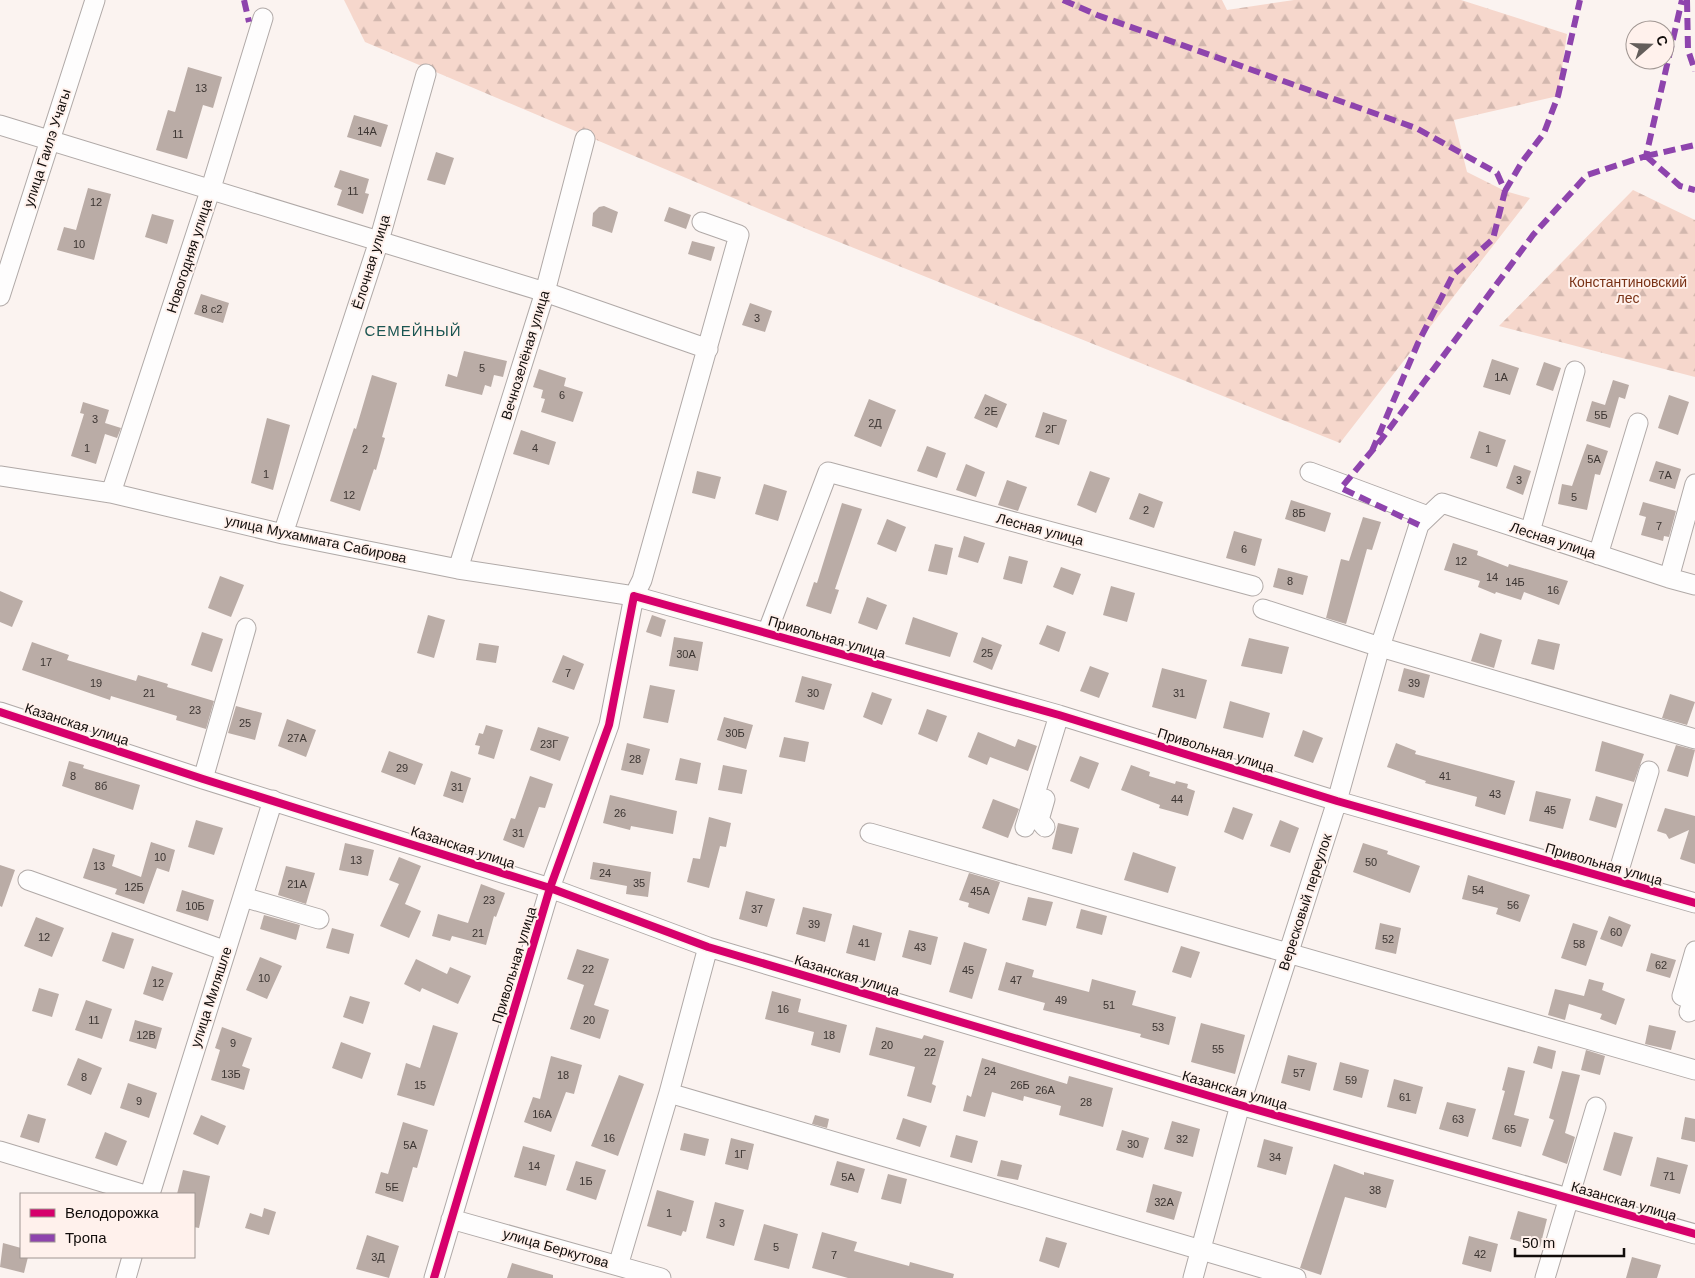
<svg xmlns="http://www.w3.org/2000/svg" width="1695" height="1278" font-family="Helvetica,sans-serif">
  <defs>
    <pattern id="forest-firs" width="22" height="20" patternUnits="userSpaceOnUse" patternTransform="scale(1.25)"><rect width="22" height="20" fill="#f6d7cc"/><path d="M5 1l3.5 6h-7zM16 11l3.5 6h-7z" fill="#d2b7ae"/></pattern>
  </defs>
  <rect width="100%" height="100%" fill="#fbf3f0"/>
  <!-- forest -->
  <path fill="url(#forest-firs)" d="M344 0H1222L1227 10 1294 0H1461L1567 34 1558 96 1454 120 1467 172 1505 191 1530 198 1340 443 809 230 365 42Z
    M1633 190 1695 220V377L1499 326Z"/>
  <!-- building -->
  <path fill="#baaca6" d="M188 67 222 77 213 108 203 105 187 159 156 150 168 110 175 112Z
    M354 115 388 125 381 147 347 137Z
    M436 152 454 158 445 185 427 180Z
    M340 170 369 179 365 193 369 194 363 214 337 205 342 190 334 187Z
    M88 188 111 194 94 260 57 250 64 227 76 230Z
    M604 206 618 212 612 233 592 226 593 213 599 207Z
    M669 207 691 215 686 229 664 221Z
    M152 214 174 220 167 244 145 237Z
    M692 241 715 247 711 261 688 254Z
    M201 294 229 303 223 323 194 314Z
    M750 303 772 311 765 332 742 325Z
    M464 351 507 361 503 377 494 375 491 387 485 385 482 395 445 386 448 374 457 377Z
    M1492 359 1519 368 1510 395 1483 387Z
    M1544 362 1561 368 1553 391 1536 385Z
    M539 369 566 378 564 386 583 392 573 422 541 412 545 399 541 398 543 390 533 387Z
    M372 375 397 383 382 437 385 438 376 470 374 469 360 511 330 501 354 428 356 429Z
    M1613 380 1629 385 1625 399 1619 397 1610 428 1586 421 1592 401 1605 405Z
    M985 394 1007 404 997 428 974 418Z
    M1669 395 1689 402 1678 435 1658 428Z
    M869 399 896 410 881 447 854 436Z
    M83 402 109 410 105 423 121 428 117 438 105 434 96 464 71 456 84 414 80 413Z
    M1043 412 1067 420 1059 445 1035 437Z
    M267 418 290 425 273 490 251 483Z
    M521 430 556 442 549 465 513 454Z
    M1479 431 1506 440 1497 467 1470 458Z
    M1587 444 1608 451 1600 475 1595 474 1587 510 1558 504 1562 484 1572 486Z
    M927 446 946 453 937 478 917 471Z
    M1656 461 1681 469 1675 489 1649 481Z
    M966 464 985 472 976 497 956 490Z
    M1514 465 1531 471 1523 495 1506 488Z
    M697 471 721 477 715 499 692 493Z
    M1090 471 1110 478 1096 513 1077 505Z
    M1007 480 1027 487 1018 511 998 505Z
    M764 484 787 491 778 521 755 514Z
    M1139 493 1163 502 1154 528 1129 519Z
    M1291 500 1331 513 1325 532 1285 519Z
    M1643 502 1676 511 1669 537 1664 536 1663 541 1641 535 1646 517 1639 515Z
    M842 503 862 509 835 589 839 590 831 614 806 606 814 582 817 583Z
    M1363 517 1381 522 1372 550 1367 549 1346 624 1326 618 1341 559 1349 561Z
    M887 519 906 527 896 552 877 544Z
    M1234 531 1262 539 1255 566 1226 558Z
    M964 536 985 543 978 563 958 557Z
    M1453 543 1478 551 1477 555 1508 567 1509 564 1568 581 1559 605 1524 592 1521 600 1496 592 1495 594 1478 587 1480 581 1444 570Z
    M935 544 953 548 947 575 928 571Z
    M1009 556 1028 561 1022 584 1003 579Z
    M1061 567 1081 574 1073 595 1053 587Z
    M1278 568 1308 576 1303 595 1273 587Z
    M220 576 244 585 231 617 208 608Z
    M1111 586 1135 593 1127 622 1103 615Z
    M0 591 23 601 12 627 0 622Z
    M867 597 887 605 877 630 858 623Z
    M428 615 445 620 434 658 417 653Z
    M652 615 666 620 661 637 646 632Z
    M913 617 958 633 950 657 905 644Z
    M1047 625 1066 632 1059 652 1039 644Z
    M202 632 223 639 212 672 191 665Z
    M1480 633 1502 640 1494 668 1471 661Z
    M674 637 703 642 698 671 669 666Z
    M982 637 1002 645 992 670 973 662Z
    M1249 638 1289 647 1282 674 1241 666Z
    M1538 639 1560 644 1554 670 1531 664Z
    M32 642 69 655 67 660 136 681 138 675 168 684 167 687 214 701 206 729 176 720 177 716 111 696 110 700 22 670Z
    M479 643 499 646 496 663 476 660Z
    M563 655 584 664 574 690 552 682Z
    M1090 666 1109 673 1099 698 1080 691Z
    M1162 668 1207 680 1196 719 1152 707Z
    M1404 668 1430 675 1424 698 1398 691Z
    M802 676 832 684 824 710 795 702Z
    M650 685 675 690 668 723 643 718Z
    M872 692 892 699 882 725 863 717Z
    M1670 694 1695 702 1687 725 1662 718Z
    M1230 701 1270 713 1263 738 1223 728Z
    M236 706 262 713 255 740 228 733Z
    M927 709 947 716 937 742 918 734Z
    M724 717 753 725 746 749 717 740Z
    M287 719 316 730 306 757 278 746Z
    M486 725 503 730 494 759 478 754 480 746 475 745 479 733 483 734Z
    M538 727 569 737 560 761 530 750Z
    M1303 730 1323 738 1313 763 1294 756Z
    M978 732 1015 747 1018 739 1037 746 1028 771 990 757 987 765 968 757Z
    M784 737 809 742 805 762 779 757Z
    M1602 741 1644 754 1634 782 1595 771Z
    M627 743 650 749 643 775 621 770Z
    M1396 743 1416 751 1415 754 1515 781 1505 815 1475 806 1477 797 1425 783 1426 781 1387 767Z
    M1676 745 1695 750 1688 777 1667 771Z
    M389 751 423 764 415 785 381 772Z
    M1080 756 1099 763 1089 789 1070 781Z
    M680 758 701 763 697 784 675 780Z
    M69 761 84 765 83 768 140 785 133 810 62 786Z
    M723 765 747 770 742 794 718 790Z
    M1131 765 1150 772 1149 776 1175 784 1176 781 1188 784 1187 788 1195 791 1188 816 1159 808 1160 805 1121 790Z
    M451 771 471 778 463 803 443 796Z
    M530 776 553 784 545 808 539 807 524 848 503 840 511 818 515 819Z
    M1536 791 1571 799 1563 829 1529 821Z
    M610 795 677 811 673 834 631 826 630 830 603 823Z
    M1596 796 1623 804 1616 828 1589 820Z
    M993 799 1019 809 1008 838 982 828Z
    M1233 807 1253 814 1243 840 1224 832Z
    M1665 808 1695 816V864L1680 859 1689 830 1669 839 1666 834 1657 831Z
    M709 817 731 823 726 847 720 846 709 888 687 882 693 858 700 859Z
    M196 820 223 828 214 855 188 847Z
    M1280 820 1299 828 1290 853 1270 846Z
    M1058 823 1079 828 1072 854 1052 849Z
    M151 842 175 850 169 872 157 868 144 904 115 894 117 889 83 878 93 848 115 855 112 866 141 877Z
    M345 843 374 850 368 876 339 870Z
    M1363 843 1388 851 1387 854 1420 866 1410 893 1353 872Z
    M1133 852 1176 867 1168 893 1124 880Z
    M399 857 421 866 405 904 421 911 409 938 380 926 399 884 389 880Z
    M593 862 651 872 648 897 626 894 627 886 590 879Z
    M0 865 15 870 2 907 0 906Z
    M286 866 315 873 306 904 278 895Z
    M969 873 1000 882 989 914 968 907 969 903 959 900Z
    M1468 875 1530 895 1520 922 1496 914 1498 908 1462 899Z
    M481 884 505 893 496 917 494 916 486 945 452 936 450 941 432 936 438 914 468 923Z
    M182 890 214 900 208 921 176 911Z
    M746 891 775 899 767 927 739 919Z
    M1028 897 1053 902 1046 926 1022 920Z
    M803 907 832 914 825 942 796 934Z
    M1081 909 1107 916 1102 935 1076 928Z
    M264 915 300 925 296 940 260 929Z
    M1609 916 1631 925 1622 947 1600 939Z
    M36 917 64 928 52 957 24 946Z
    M1380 923 1401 928 1396 954 1375 949Z
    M1573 923 1598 931 1586 966 1561 958Z
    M853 925 882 933 875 961 846 953Z
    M332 928 354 934 349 954 326 948Z
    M909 930 938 937 931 965 902 957Z
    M112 932 134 939 124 969 102 961Z
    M964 942 987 949 972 999 949 992Z
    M1181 946 1200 952 1191 978 1172 972Z
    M577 949 609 959 594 1005 609 1010 600 1039 570 1029 584 985 567 979Z
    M1651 953 1676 960 1670 978 1646 971Z
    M260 957 282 966 267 999 246 990Z
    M416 959 447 974 450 967 471 976 458 1004 422 988 420 992 404 984Z
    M1006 962 1034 970 1032 977 1089 992 1092 979 1136 991 1132 1005 1176 1017 1169 1045 1140 1037 1141 1034 1043 1010 1045 1003 998 990Z
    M152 966 173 973 163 1001 143 994Z
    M1589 979 1604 983 1602 990 1625 999 1616 1025 1600 1019 1602 1014 1569 1004 1565 1020 1548 1015 1555 989 1584 996Z
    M39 988 59 994 52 1017 32 1011Z
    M772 991 801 999 798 1012 847 1025 840 1053 811 1045 814 1032 765 1019Z
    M350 996 370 1002 363 1024 343 1017Z
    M86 1000 112 1009 102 1039 75 1030Z
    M135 1020 162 1028 156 1049 129 1041Z
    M1201 1023 1245 1035 1235 1074 1191 1062Z
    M433 1025 458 1033 434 1106 397 1095 406 1063 420 1068Z
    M1649 1025 1676 1031 1671 1050 1645 1044Z
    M222 1027 252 1038 242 1066 250 1069 244 1090 211 1080 220 1050 215 1048Z
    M876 1027 922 1039 924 1035 944 1041 932 1084 936 1086 931 1103 907 1096 915 1067 869 1055Z
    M341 1042 371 1053 362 1079 332 1068Z
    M1538 1046 1556 1051 1552 1069 1533 1063Z
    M1586 1050 1605 1056 1600 1075 1581 1070Z
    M1288 1055 1317 1063 1310 1091 1281 1083Z
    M551 1056 582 1065 574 1094 566 1092 551 1132 524 1122 533 1097 540 1099Z
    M78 1058 102 1068 91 1095 67 1085Z
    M982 1058 1067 1084 1069 1076 1113 1088 1103 1127 1059 1115 1061 1106 1024 1096 1023 1101 992 1092 985 1117 963 1111 967 1095 971 1097Z
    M1340 1062 1369 1070 1362 1098 1333 1090Z
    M1508 1067 1525 1071 1514 1115 1529 1119 1521 1147 1492 1139 1505 1091 1502 1090Z
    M1562 1071 1580 1075 1565 1133 1575 1137 1567 1164 1542 1155 1554 1120 1549 1118Z
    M619 1075 644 1084 618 1156 591 1146Z
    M1394 1079 1423 1087 1416 1114 1387 1107Z
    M128 1083 157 1093 149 1118 120 1108Z
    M1447 1102 1476 1109 1468 1137 1439 1129Z
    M28 1114 46 1119 39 1143 20 1137Z
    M201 1115 226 1126 218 1145 193 1134Z
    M815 1115 829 1119 827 1128 812 1124Z
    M1685 1117 1695 1119V1142L1681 1139Z
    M903 1118 927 1126 920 1147 896 1139Z
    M1172 1121 1200 1129 1193 1157 1164 1149Z
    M403 1122 428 1130 417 1168 413 1167 403 1202 375 1193 381 1172 388 1174Z
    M1122 1130 1149 1138 1143 1158 1116 1150Z
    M105 1132 127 1141 117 1166 95 1158Z
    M1614 1132 1633 1137 1621 1176 1603 1170Z
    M684 1133 709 1139 705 1156 680 1150Z
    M956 1135 978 1141 972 1163 950 1157Z
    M731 1138 754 1144 748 1170 725 1164Z
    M1264 1139 1293 1147 1286 1175 1257 1167Z
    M523 1146 555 1155 546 1186 514 1177Z
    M1657 1157 1688 1165 1680 1194 1650 1186Z
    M1001 1160 1022 1165 1018 1180 997 1176Z
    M576 1161 606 1170 596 1200 566 1190Z
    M837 1161 865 1169 858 1193 830 1185Z
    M1334 1164 1364 1175V1172L1394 1180 1386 1208 1345 1197 1321 1275 1300 1268Z
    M183 1170 210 1176 199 1228 194 1227V1194H177Z
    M888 1174 907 1179 901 1204 881 1199Z
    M1153 1184 1182 1192 1174 1220 1146 1212Z
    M657 1190 694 1201 686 1232 683 1231 681 1236 647 1226Z
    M715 1202 744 1210 734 1246 706 1238Z
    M264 1208 276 1212 269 1235 245 1228 250 1213 262 1217Z
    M1518 1211 1547 1219 1540 1247 1510 1239Z
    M764 1224 798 1234 789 1269 754 1260Z
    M822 1232 857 1242 854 1251 909 1266 910 1262 954 1274 953 1278H848L812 1268Z
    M367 1235 399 1246 389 1278 356 1269Z
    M1469 1236 1498 1244 1491 1272 1462 1264Z
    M1046 1237 1067 1243 1059 1268 1039 1261Z
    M3 1243 21 1248V1257H28L24 1273 0 1267Z
    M1632 1257 1661 1265 1657 1278H1626Z
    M512 1263 553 1275V1278H507Z"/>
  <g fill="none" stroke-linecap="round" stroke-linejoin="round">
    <!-- minor casing -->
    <g stroke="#b0a9a7" stroke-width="21">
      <path id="minor" d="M0 125 545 292 708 349
        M0 296 95 0
        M1310 472 1428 516
        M0 476 111 493 283 534 458 569 634 596 642 580 739 235 702 222
        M111 493 211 188 263 18
        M1530 532 1575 371
        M283 534 379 241 426 74
        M1598 555 1638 423
        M458 569 545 292 585 139
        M1669 578 1695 484
        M1263 609 1380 647 1695 739
        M767 633 828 472 1253 586
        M0 712 203 779 550 888 708 947 1240 1105 1695 1234
        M203 779 246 628
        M1045 799 1039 820 1045 827
        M1025 827 1059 715
        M870 833 1695 1070
        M28 880 226 951
        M1616 880 1649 771
        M243 897 319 919
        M1682 996 1695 951
        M1689 1012 1695 990
        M669 1093 1296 1278
        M0 1151 142 1194
        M150 1194 273 800
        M451 1219 661 1278
        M618 1266 669 1093 708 947
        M126 1278 132 1257
        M434 1278 550 888 609 725 634 596 1059 715 1337 801 1695 903
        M1193 1278 1240 1105 1337 801 1380 647 1419 525 1442 503 1669 578 1695 585
        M1545 1278 1596 1107"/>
    </g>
    <!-- minor -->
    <use href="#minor" stroke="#fefdfd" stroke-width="19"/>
    <!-- quiet -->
    <path stroke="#8e44ad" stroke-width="6" stroke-dasharray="12 6" stroke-linecap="butt" d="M244 0 249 22
      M1063 0 1097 15 1416 128 1497 173 1505 191 1493 239 1453 275 1418 343 1372 451
      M1687 0 1688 50 1695 71
      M1646 156 1680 186 1695 190
      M1646 156 1695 145
      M1505 191 1522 162 1544 133 1558 96 1580 0
      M1419 525 1341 488 1381 440 1533 235 1587 175 1646 156 1682 0"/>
    <!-- cycleway casing -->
    <g stroke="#fff1ec" stroke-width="11">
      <path id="cycleway" d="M0 712 203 779 550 888 708 947 1240 1105 1695 1234
        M434 1278 550 888 609 725 634 596 1059 715 1337 801 1695 903"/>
    </g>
    <!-- cycleway -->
    <use href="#cycleway" stroke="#d6006c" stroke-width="8"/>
  </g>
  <g text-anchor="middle" stroke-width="4" stroke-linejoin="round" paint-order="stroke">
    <!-- number labels -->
    <g font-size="11" fill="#3c3532">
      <text x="201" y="92">13</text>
      <text x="367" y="135">14А</text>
      <text x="178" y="138">11</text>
      <text x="353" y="195">11</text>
      <text x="96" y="206">12</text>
      <text x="79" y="248">10</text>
      <text x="212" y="313">8 с2</text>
      <text x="757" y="322">3</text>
      <text x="482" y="372">5</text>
      <text x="1501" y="381">1А</text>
      <text x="562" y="399">6</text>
      <text x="991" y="415">2Е</text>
      <text x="1601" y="419">5Б</text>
      <text x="95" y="423">3</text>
      <text x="875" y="427">2Д</text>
      <text x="1051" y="433">2Г</text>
      <text x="87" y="452">1</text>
      <text x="535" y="452">4</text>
      <text x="365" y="453">2</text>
      <text x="1488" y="453">1</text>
      <text x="1594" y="463">5А</text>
      <text x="266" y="478">1</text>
      <text x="1665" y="479">7А</text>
      <text x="1519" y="484">3</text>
      <text x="349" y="499">12</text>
      <text x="1574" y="501">5</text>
      <text x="1146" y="514">2</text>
      <text x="1299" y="517">8Б</text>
      <text x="1659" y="530">7</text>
      <text x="1244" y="553">6</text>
      <text x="1461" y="565">12</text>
      <text x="1492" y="581">14</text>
      <text x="1290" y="585">8</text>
      <text x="1515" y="586">14Б</text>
      <text x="1553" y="594">16</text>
      <text x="987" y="657">25</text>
      <text x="686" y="658">30А</text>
      <text x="46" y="666">17</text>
      <text x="568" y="677">7</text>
      <text x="96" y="687">19</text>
      <text x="1414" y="687">39</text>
      <text x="149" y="697">21</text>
      <text x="813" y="697">30</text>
      <text x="1179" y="697">31</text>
      <text x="195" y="714">23</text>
      <text x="245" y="727">25</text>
      <text x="735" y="737">30Б</text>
      <text x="297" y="742">27А</text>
      <text x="549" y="748">23Г</text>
      <text x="635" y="763">28</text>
      <text x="402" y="772">29</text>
      <text x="73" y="780">8</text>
      <text x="1445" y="780">41</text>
      <text x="101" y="790">8б</text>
      <text x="457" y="791">31</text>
      <text x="1495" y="798">43</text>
      <text x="1177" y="803">44</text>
      <text x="1550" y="814">45</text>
      <text x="620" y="817">26</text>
      <text x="518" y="837">31</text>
      <text x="160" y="861">10</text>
      <text x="356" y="864">13</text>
      <text x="1371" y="866">50</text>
      <text x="99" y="870">13</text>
      <text x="605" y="877">24</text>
      <text x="639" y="887">35</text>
      <text x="297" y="888">21А</text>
      <text x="134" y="891">12Б</text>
      <text x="1478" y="894">54</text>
      <text x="980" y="895">45А</text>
      <text x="489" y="904">23</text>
      <text x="1513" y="909">56</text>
      <text x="195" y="910">10Б</text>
      <text x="757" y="913">37</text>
      <text x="814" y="928">39</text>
      <text x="1616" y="936">60</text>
      <text x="478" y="937">21</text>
      <text x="44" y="941">12</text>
      <text x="1388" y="943">52</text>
      <text x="864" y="947">41</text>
      <text x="1579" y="948">58</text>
      <text x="920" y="951">43</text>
      <text x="1661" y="969">62</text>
      <text x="588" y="973">22</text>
      <text x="968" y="974">45</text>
      <text x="264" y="982">10</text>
      <text x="1016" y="984">47</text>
      <text x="158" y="987">12</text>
      <text x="1061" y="1004">49</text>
      <text x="1109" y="1009">51</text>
      <text x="783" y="1013">16</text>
      <text x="94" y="1024">11</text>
      <text x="589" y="1024">20</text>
      <text x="1158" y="1031">53</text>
      <text x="146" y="1039">12В</text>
      <text x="829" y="1039">18</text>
      <text x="233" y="1047">9</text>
      <text x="887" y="1049">20</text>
      <text x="1218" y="1053">55</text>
      <text x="930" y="1056">22</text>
      <text x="990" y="1075">24</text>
      <text x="1299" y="1077">57</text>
      <text x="231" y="1078">13Б</text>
      <text x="563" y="1079">18</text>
      <text x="84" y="1081">8</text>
      <text x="1351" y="1084">59</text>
      <text x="420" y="1089">15</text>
      <text x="1020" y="1089">26Б</text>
      <text x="1045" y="1094">26А</text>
      <text x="1405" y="1101">61</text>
      <text x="139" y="1105">9</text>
      <text x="1086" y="1106">28</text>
      <text x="542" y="1118">16А</text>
      <text x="1458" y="1123">63</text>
      <text x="1510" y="1133">65</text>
      <text x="609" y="1142">16</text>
      <text x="1182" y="1143">32</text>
      <text x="1133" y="1148">30</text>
      <text x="410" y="1149">5А</text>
      <text x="740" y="1158">1Г</text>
      <text x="1275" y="1161">34</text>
      <text x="534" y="1170">14</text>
      <text x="1669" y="1180">71</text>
      <text x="848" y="1181">5А</text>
      <text x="586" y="1185">1Б</text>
      <text x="392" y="1191">5Е</text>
      <text x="1375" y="1194">38</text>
      <text x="1164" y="1206">32А</text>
      <text x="669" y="1217">1</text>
      <text x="722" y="1227">3</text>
      <text x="776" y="1251">5</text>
      <text x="1480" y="1258">42</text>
      <text x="834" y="1259">7</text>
      <text x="378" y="1261">3Д</text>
    </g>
    <!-- street labels -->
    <g font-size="14" fill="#120d0b" stroke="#fff1ec">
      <text transform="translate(47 148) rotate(-72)" y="5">улица Гаилэ Учагы</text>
      <text transform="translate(189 256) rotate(-72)" y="5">Новогодняя улица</text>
      <text transform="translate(371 262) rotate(-73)" y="5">Ёлочная улица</text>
      <text transform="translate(525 355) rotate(-73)" y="5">Вечнозелёная улица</text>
      <text transform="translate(1040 529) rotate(15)" y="5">Лесная улица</text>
      <text transform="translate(316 539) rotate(12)" y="5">улица Мухаммата Сабирова</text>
      <text transform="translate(1553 540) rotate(18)" y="5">Лесная улица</text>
      <text transform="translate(827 637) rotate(16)" y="5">Привольная улица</text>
      <text transform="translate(77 724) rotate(18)" y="5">Казанская улица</text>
      <text transform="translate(1216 750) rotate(17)" y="5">Привольная улица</text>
      <text transform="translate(463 847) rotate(18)" y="5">Казанская улица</text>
      <text transform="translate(1604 864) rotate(16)" y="5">Привольная улица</text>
      <text transform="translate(1305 902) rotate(-72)" y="5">Вересковый переулок</text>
      <text transform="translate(514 965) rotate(-73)" y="5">Привольная улица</text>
      <text transform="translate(847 975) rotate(17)" y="5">Казанская улица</text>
      <text transform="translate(211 997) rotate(-72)" y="5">улица Миляшле</text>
      <text transform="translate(1235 1090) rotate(16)" y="5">Казанская улица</text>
      <text transform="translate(1624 1201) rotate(16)" y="5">Казанская улица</text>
      <text transform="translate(556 1248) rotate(16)" y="5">улица Беркутова</text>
    </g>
    <!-- park labels -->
    <g font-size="14" fill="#793115" stroke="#fff1ec">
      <text x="1628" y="287">Константиновский<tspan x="1628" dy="16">лес</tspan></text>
    </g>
    <!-- neighbourhood labels -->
    <g font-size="15" letter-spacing="1" fill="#1a5552" stroke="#fff1ec">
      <text x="413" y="336">СЕМЕЙНЫЙ</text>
    </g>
  </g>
  <!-- legend -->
  <rect x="20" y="1193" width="175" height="65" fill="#fff1ec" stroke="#a09692"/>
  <rect x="30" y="1209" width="25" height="8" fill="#d6006c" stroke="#a09692"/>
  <text x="65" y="1218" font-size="15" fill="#120d0b">Велодорожка</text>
  <rect x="30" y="1234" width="25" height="8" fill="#8e44ad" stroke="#a09692"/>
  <text x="65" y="1243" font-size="15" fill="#120d0b">Тропа</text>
  <!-- north arrow -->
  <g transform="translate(1650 45) rotate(70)"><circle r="24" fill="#fff1ec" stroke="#a09692"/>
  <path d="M0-4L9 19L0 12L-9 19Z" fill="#645e5b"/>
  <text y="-8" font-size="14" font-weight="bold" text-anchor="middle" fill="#120d0b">С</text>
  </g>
  <!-- scale -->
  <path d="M1515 1248v8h109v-8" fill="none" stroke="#120d0b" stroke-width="2.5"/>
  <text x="1522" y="1248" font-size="15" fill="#120d0b" stroke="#fff1ec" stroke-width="4" paint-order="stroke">50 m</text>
</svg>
